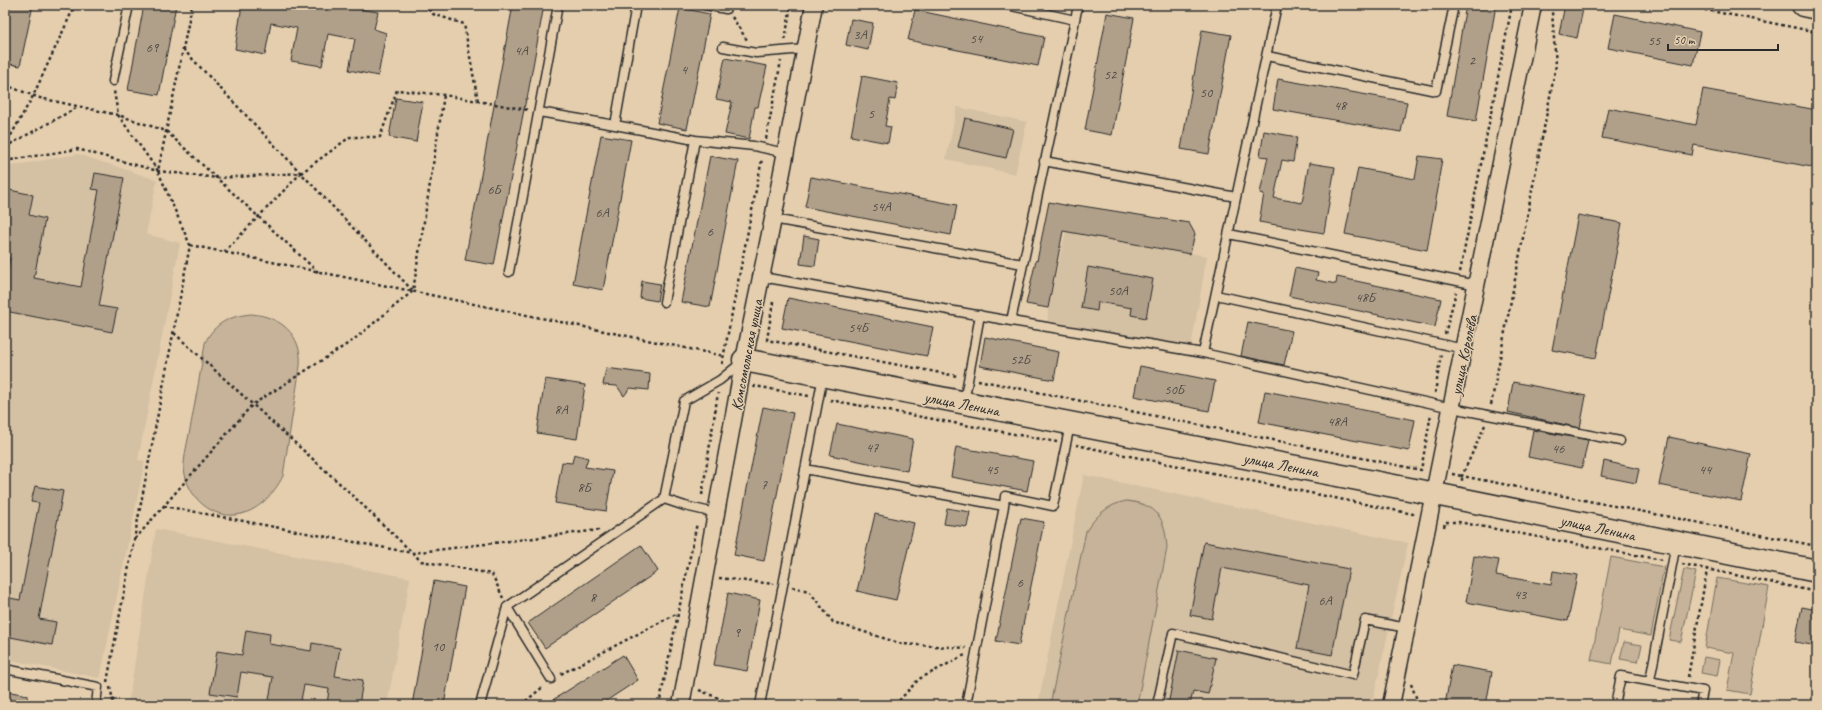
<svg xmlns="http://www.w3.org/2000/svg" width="1822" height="710" font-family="Caveat,sans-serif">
  <rect width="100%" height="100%" fill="#e4ceae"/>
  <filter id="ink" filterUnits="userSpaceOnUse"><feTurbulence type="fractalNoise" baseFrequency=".025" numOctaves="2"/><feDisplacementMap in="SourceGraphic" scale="8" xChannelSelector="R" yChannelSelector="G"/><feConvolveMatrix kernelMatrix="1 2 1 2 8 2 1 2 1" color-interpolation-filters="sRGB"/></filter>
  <g filter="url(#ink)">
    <!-- built -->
    <path fill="#d4c0a3" d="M957 107 1027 122 1015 174 946 159Z
      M78 154 157 180 146 234 180 243 138 460 145 461 100 678 5 659V167Z
      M1066 231 1207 256 1191 347 1048 321V308Z
      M1084 475 1408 543 1372 705H1038Z
      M156 529 410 578 387 705H128Z"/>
    <!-- green -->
    <path fill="#c6b399" stroke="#786f62" d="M251 314C280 316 303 335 300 366L283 476C274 494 257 513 235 515 207 518 183 491 184 463 185 450 189 436 191 424 196 397 201 370 205 343 214 323 230 316 251 314Z
      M1126 501C1158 504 1165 518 1167 548L1137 705H1050L1086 531C1097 515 1107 505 1126 501Z
      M1611 557 1664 567 1651 636 1619 630 1612 664 1591 660Z
      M1684 569 1696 572 1681 642 1669 640Z
      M1717 578 1769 587 1750 694 1727 690 1734 653 1705 648Z
      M1624 642 1642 645 1638 662 1620 659Z
      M1704 657 1720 660 1717 676 1701 673Z"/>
    <!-- building -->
    <path fill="#b0a08a" stroke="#2b2b2b" d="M5 5H33L20 66 5 63Z
      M144 5H176L159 95 128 90Z
      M242 5H335L378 12 374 29 386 33 378 76 349 70 355 39 328 34 322 66 291 61 297 28 271 23 265 55 235 49Z
      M513 5H544L527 99H526L494 265 465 260Z
      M1466 5H1496L1476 121 1447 116Z
      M1565 5 1583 9 1577 38 1559 34Z
      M680 8 710 14 687 129 657 123Z
      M915 10 1044 37 1038 66 908 40Z
      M1107 13 1134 18 1112 135 1085 130Z
      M1615 14 1700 32 1693 65 1608 48Z
      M851 19 873 23 868 50 846 45Z
      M1202 30 1231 35 1209 154 1181 149Z
      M725 58 767 66 758 107H755L749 139 725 134 732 102 716 99Z
      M862 76 898 83 895 100 890 99 885 126 891 127 888 143 851 136Z
      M1278 79 1407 102 1401 132 1273 109Z
      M1703 89 1817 110V168L1694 145 1692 155 1602 138 1608 108 1696 125Z
      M396 98 423 102 416 142 389 137Z
      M965 118 1013 129 1006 158 958 147Z
      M1264 131 1297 137 1293 162 1282 160 1274 198 1302 203 1309 163 1335 167 1324 233 1259 222 1264 194 1260 193 1268 157 1260 156Z
      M601 135 631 140 603 290 573 284Z
      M710 156 738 161 710 307 681 302Z
      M1419 156 1442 159 1438 183H1439L1427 250 1345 234 1358 168 1415 179Z
      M95 173 124 178 99 306 117 309 112 332 5 311V285L10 258 5 257V189L33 195 29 215 45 219 34 278 81 287 99 190 92 189Z
      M811 177 957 205 951 235 805 207Z
      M1049 202 1074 207 1076 205 1189 223 1195 234 1190 254 1063 231 1048 308 1026 304 1036 260 1037 261Z
      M1578 215 1622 223 1596 358 1552 350Z
      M804 236 819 239 815 266 800 264Z
      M1088 267 1153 279 1146 318 1131 315 1132 308 1098 302 1097 311 1081 308Z
      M1295 268 1318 273 1316 280 1336 284 1337 277 1441 299 1435 327 1289 296Z
      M642 281 660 284 657 301 640 298Z
      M788 298 933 327 927 356 782 328Z
      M1248 322 1292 331 1284 365 1241 356Z
      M985 337 1059 352 1054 380 980 366Z
      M1140 366 1215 381 1209 411 1134 396Z
      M606 368 650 374 649 390 630 388 624 396 617 386 603 385Z
      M545 379 585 385 577 439 537 433Z
      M1513 382 1586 396 1580 428 1508 412Z
      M1265 391 1415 420 1409 451 1259 422Z
      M763 407 793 413 764 561 734 555Z
      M837 424 913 439 907 471 830 455Z
      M1533 430 1588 440 1582 468 1528 457Z
      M1669 437 1751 454 1741 501 1659 485Z
      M956 447 1033 461 1027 491 951 477Z
      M574 454 588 458 585 467 613 471 606 511 555 503 562 462 572 463Z
      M1604 461 1639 469 1636 483 1601 476Z
      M35 486 63 491 39 619 56 622 52 645 5 636V597L20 600 39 503 31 502Z
      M947 508 970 512 967 527 944 524Z
      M875 514 914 523 896 600 857 591Z
      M1021 518 1044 522 1019 645 996 641Z
      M1204 542 1349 569 1332 655 1297 648 1309 585 1222 568 1212 619 1190 615Z
      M641 545 658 571 545 648 528 623Z
      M1474 556 1499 560 1496 575 1551 585 1553 571 1577 575 1568 621 1466 602Z
      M434 581 465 587 444 705H412Z
      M728 593 760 600 747 671 714 665Z
      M1802 607 1817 610V646L1795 642Z
      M246 630 270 634 269 644 311 651 312 643 340 648 335 676 363 680 359 705H327L329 689 304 685 300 705H268L273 677 241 672 237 697 210 693 217 651 242 655Z
      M1179 650 1216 658 1208 694 1193 691 1190 705H1168Z
      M623 655 638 680 600 705H545Z
      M1452 665 1492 672 1486 705H1445Z
      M5 691 28 695 26 705H5Z"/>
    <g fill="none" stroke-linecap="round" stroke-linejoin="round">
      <!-- lane casing -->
      <g stroke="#2b2b2b" stroke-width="11">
        <path id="lane" d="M636 5 615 125 695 140 754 146 785 153
          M705 5 726 9 727 5
          M1007 5 1075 20 1078 5
          M1277 5 1203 353 1452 408 1620 441
          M723 47 756 53 805 49
          M1267 56 1436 91 1454 5
          M113 81 129 5
          M539 112 615 125
          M1044 161 1236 197
          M773 219 1023 264
          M1229 234 1477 285
          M509 272 558 5
          M762 277 1011 321 1075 20
          M1216 295 1464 349
          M664 302 695 140
          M1011 321 1203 353
          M964 402 980 315
          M805 469 1004 506 966 705
          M1004 506 1005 496 1053 506 1070 425
          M715 513 685 506 664 499 684 401 720 380 742 362
          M507 607 551 679
          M5 669 98 687 96 705
          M1650 680 1676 544
          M480 705 507 607 664 499
          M760 705 823 376
          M1157 705 1173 633 1353 675 1365 620 1407 628
          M1615 705 1621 676 1703 691 1700 705"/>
      </g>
      <!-- street casing -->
      <g stroke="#2b2b2b" stroke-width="19">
        <path id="street" d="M681 705 744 360 773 219 814 5
          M1391 705 1533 5"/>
      </g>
      <!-- secondary casing -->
      <g stroke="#2b2b2b" stroke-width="25">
        <path id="secondary" d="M1803 5 1817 8
          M744 360 1435 494 1817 571"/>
      </g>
      <!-- path -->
      <path stroke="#2b2b2b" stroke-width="2.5" stroke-dasharray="3 3" stroke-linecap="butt" d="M424 5 433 14 464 24 478 101
        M1681 5 1817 32
        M732 17 747 40
        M785 40 791 5
        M183 49 413 291
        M5 85 40 98 118 115 114 91
        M766 139 781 61
        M5 146 33 96 75 5
        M5 147 78 107
        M5 161 77 149 158 171 218 178 301 173 350 137H380L397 90 444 95 528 110
        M158 171 118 115 166 131 318 272
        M190 245 724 356
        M224 252 301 173
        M1460 272 1512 5
        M773 302 767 340 957 376
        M174 333 348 491 421 561 492 574 503 598
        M1445 334 1456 292
        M722 364 762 159
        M978 380 1421 470 1431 414
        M754 388 755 386 809 396
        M1435 393 1441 354
        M830 400 1057 442
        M1491 405 1556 65 1552 12 1554 5
        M1485 425 1462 476 1817 546
        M1076 445 1413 514 1412 517
        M1452 474 1462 476V482
        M702 495 718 393
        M164 506 412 553 599 530
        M1444 527 1445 522H1458L1662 560
        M135 539 252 405 352 341 413 291 444 95
        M1682 564 1817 592
        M719 578 774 584
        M792 587 809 591 833 622 902 644 966 648
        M561 674 678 613
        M1688 677 1707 570
        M107 682 190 245 158 171 192 5
        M1411 684 1419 705
        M110 687 114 705
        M699 690 735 705
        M521 705 544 686
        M659 705 697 523
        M895 705 919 679 965 655"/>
      <!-- lane -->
      <use href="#lane" stroke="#e4ceae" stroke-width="8"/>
      <!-- street -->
      <use href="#street" stroke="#e4ceae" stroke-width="16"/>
      <!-- secondary -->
      <use href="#secondary" stroke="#e4ceae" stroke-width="22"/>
    </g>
  </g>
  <g text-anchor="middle" stroke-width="3" stroke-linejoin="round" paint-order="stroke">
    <!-- number labels -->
    <g font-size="14" fill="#4c4843">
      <text x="860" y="39">3А</text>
      <text x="976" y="43">54</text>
      <text x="1654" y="45">55</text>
      <text x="152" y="52">69</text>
      <text x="521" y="55">4А</text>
      <text x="1472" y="65">2</text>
      <text x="684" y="74">4</text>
      <text x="1110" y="79">52</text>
      <text x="1206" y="97">50</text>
      <text x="1340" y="110">48</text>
      <text x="871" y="118">5</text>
      <text x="494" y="194">6Б</text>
      <text x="881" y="211">54А</text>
      <text x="602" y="217">6А</text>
      <text x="710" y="236">6</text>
      <text x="1118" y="295">50А</text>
      <text x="1365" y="302">48Б</text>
      <text x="858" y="332">54Б</text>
      <text x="1020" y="364">52Б</text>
      <text x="1174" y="394">50Б</text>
      <text x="561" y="414">8А</text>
      <text x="1337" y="426">48А</text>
      <text x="872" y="452">47</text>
      <text x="1558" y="453">46</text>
      <text x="992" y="474">45</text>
      <text x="1705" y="474">44</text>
      <text x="764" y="489">7</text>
      <text x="584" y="492">8Б</text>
      <text x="1020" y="587">6</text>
      <text x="1520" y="599">43</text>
      <text x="593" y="602">8</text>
      <text x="1325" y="605">6А</text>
      <text x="737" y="637">9</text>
      <text x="438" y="651">10</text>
    </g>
    <!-- street labels -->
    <g font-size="16" fill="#2b2b2b" stroke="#e4ceae">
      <text transform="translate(746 355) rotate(-79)" y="6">Комсомольская улица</text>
      <text transform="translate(1463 355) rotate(-78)" y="6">улица Королёва</text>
      <text transform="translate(962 403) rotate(11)" y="6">улица Ленина</text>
      <text transform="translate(1281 464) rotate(11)" y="6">улица Ленина</text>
      <text transform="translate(1598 527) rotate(12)" y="6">улица Ленина</text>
    </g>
  </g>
  <!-- margin -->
  <rect width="1822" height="710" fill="none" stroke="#e4ceae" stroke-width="20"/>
  <rect x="10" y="10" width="1802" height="690" fill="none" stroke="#2b2b2b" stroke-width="1.5" filter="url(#ink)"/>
  <!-- scale -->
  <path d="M1668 44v6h110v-6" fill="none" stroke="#2b2b2b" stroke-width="2"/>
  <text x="1674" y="44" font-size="12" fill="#2b2b2b" stroke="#e4ceae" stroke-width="3" paint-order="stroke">50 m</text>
</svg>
